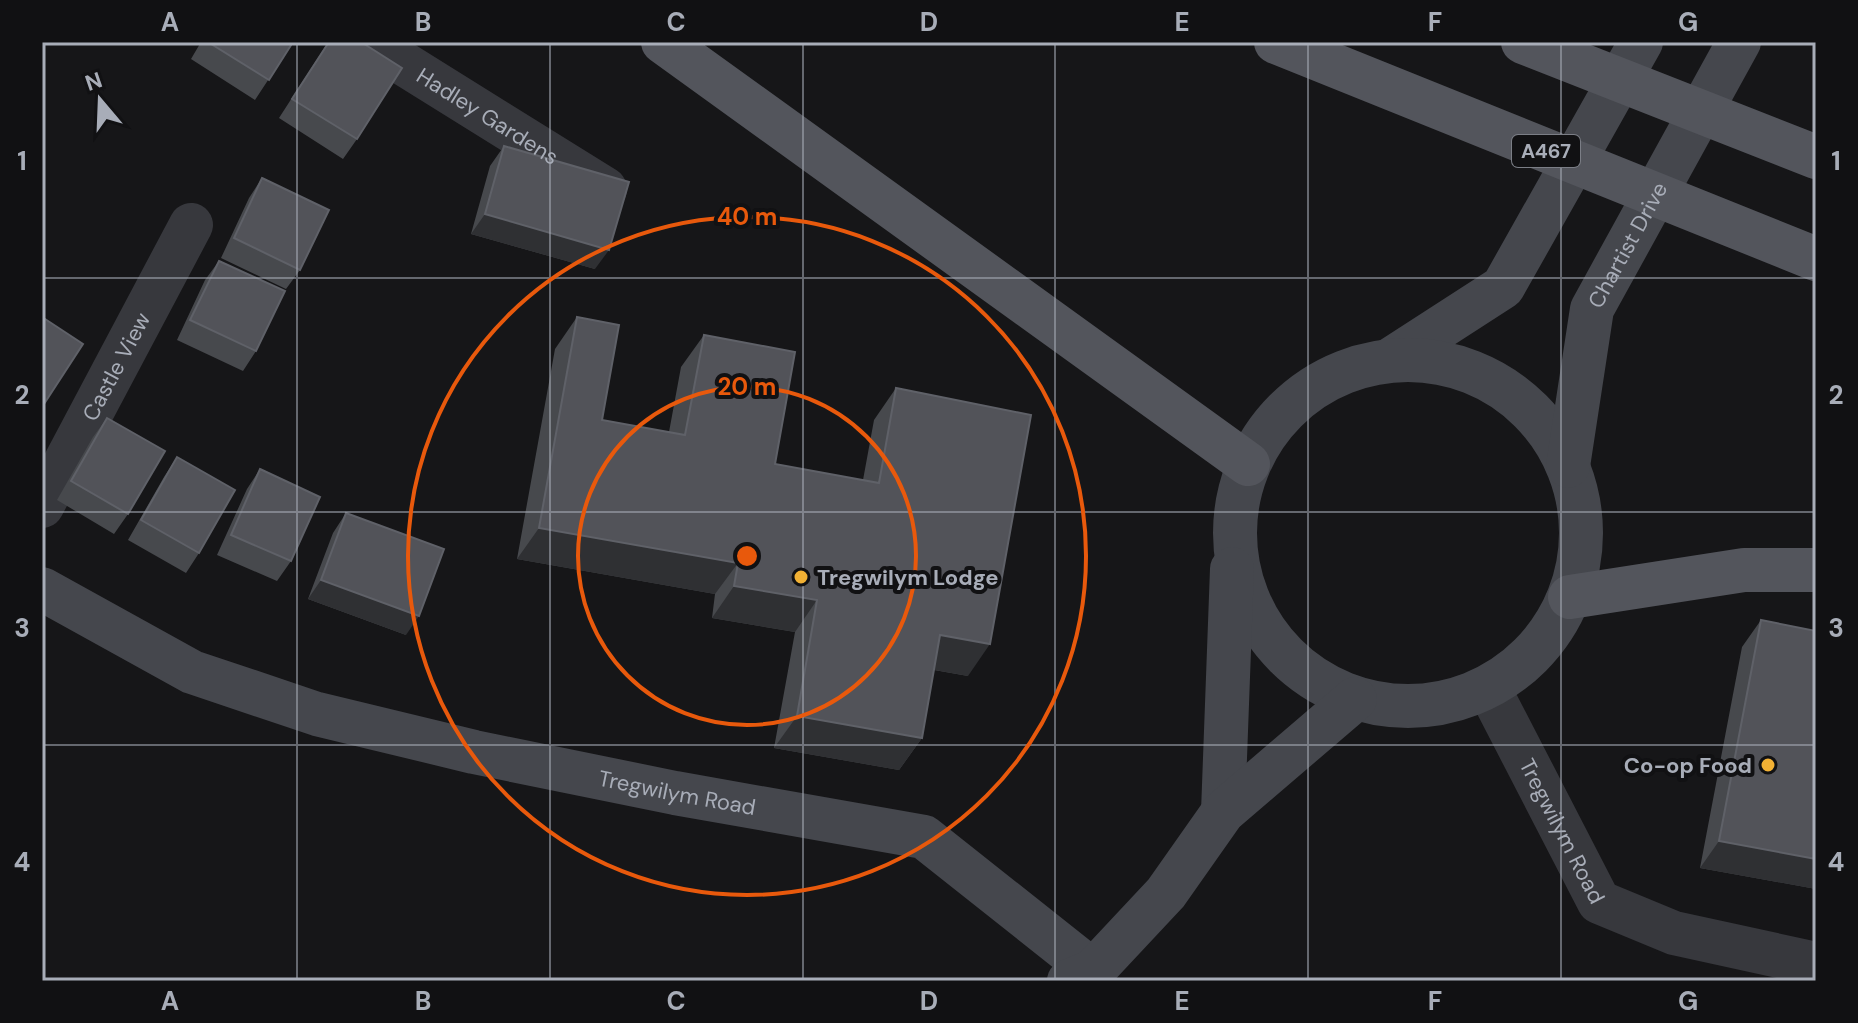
<svg xmlns="http://www.w3.org/2000/svg" width="1858" height="1023" font-family="'DM Sans',sans-serif">
  <rect width="100%" height="100%" fill="#161618"/>
  <g fill="none" stroke-linecap="round" stroke-linejoin="round">
    <!-- street -->
    <g stroke="#37383d" stroke-width="44">
      <path id="s1" d="M369 42 605 189"/>
      <path id="s2" d="M42 506 191 225"/>
      <path id="s3" d="M1488 687 1599 902 1674 933 1816 964"/>
    </g>
    <!-- secondary -->
    <g stroke="#45474d" stroke-width="44">
      <path d="M1390 360 1503 287 1641 42"/>
      <circle cx="1408" cy="533" r="173"/>
      <path id="s4" d="M1568 466 1592 309 1739 42"/>
      <path id="s5" d="M42 589 192 672 317 714 474 752 675 793 924 837 1093 971"/>
      <path d="M1223 812 1232 569"/>
      <path d="M1069 981 1093 971 1166 893 1223 812 1355 699"/>
    </g>
    <!-- primary -->
    <path stroke="#53555c" stroke-width="44" d="M663 42 1248 464
      M1276 42 1816 259
      M1523 42 1816 157
      M1570 597 1744 570H1816"/>
  </g>
  <!-- wall -->
  <path fill="#47494d" d="M201 42H293L255 100 191 59Z
    M328 42H361L357 139 343 159 279 118Z
    M504 146 595 269 471 234 490 166Z
    M262 178 300 270 286 289 221 258 249 198Z
    M219 261 256 351 243 371 177 340 205 280Z
    M577 317 602 420 669 432 681 367 704 335 775 464 863 480 874 420 896 388 968 676 934 670 922 738 899 770 774 748 795 632 712 618 715 594 517 559 555 349Z
    M107 418 128 514 114 534 57 500 93 437Z
    M177 457 199 553 186 573 128 540 164 477Z
    M260 469 291 561 277 581 217 555 247 489Z
    M346 513 406 635 308 599 333 533Z
    M1761 620 1816 631V889L1700 868 1742 647Z"/>
  <!-- shaded-wall -->
  <path fill="#2f3033" d="M485 214 609 250 595 269 471 234Z
    M539 528 738 563 715 594 517 559Z
    M321 580 419 616 406 635 308 599Z
    M734 586 817 600 795 632 712 618Z
    M940 635 990 644 968 676 918 667Z
    M797 716 922 738 899 770 774 748Z
    M1719 841 1816 859V889L1700 868Z"/>
  <!-- building -->
  <path fill="#525359" stroke="#5f6168" stroke-width="2" d="M208 42H293L269 80Z
    M329 42H361L402 68 357 139 292 99Z
    M504 146 629 182 609 250 485 214Z
    M262 178 329 210 300 270 234 238Z
    M219 261 285 291 256 351 190 320Z
    M42 317 83 344 44 404 42 403Z
    M577 317 619 325 602 420 685 435 704 335 795 352 775 464 879 483 896 388 1031 415 990 644 940 635 922 738 797 716 817 600 734 586 738 563 539 528Z
    M107 418 165 451 128 514 71 481Z
    M177 457 235 490 199 553 141 520Z
    M260 469 320 497 291 561 231 535Z
    M346 513 444 549 419 616 321 580Z
    M1761 620 1816 631V859L1719 841Z"/>
  <!-- grid -->
  <path fill="none" stroke="#a8adb8" stroke-width="2" stroke-opacity="0.55" d="M297 42V981M550 42V981M803 42V981M1055 42V981M1308 42V981M1561 42V981M42 278H1816M42 512H1816M42 745H1816"/>
  <!-- distance rings -->
  <g fill="none" stroke="#e8590c" stroke-width="4">
    <circle cx="747" cy="556" r="169"/>
    <circle cx="747" cy="556" r="339"/>
  </g>
  <!-- markers -->
  <g fill="#f2b134" stroke="#111113" stroke-width="3">
    <circle cx="801" cy="577" r="8"/>
    <circle cx="1768" cy="765" r="8"/>
  </g>
  <g text-anchor="middle" stroke-width="8" stroke-linejoin="round" paint-order="stroke">
    <!-- shield labels -->
    <rect fill="#111113" stroke="#7b7e86" stroke-width="2" x="1512" y="135" width="68" height="32" rx="6"/>
    <g font-size="20" font-weight="bold" fill="#a8adb8">
      <text x="1546" y="158">A467</text>
    </g>
    <!-- street labels -->
    <g font-size="22" fill="#a8adb8" stroke="#111113">
      <text dy="8" stroke="none"><textPath href="#s1" startOffset="140">Hadley Gardens</textPath></text>
      <text dy="8" stroke="none"><textPath href="#s4" startOffset="232">Chartist Drive</textPath></text>
      <text dy="8" stroke="none"><textPath href="#s2" startOffset="158">Castle View</textPath></text>
      <text dy="8" stroke="none"><textPath href="#s5" startOffset="672">Tregwilym Road</textPath></text>
      <text dy="8" stroke="none"><textPath href="#s3" startOffset="162">Tregwilym Road</textPath></text>
    </g>
    <!-- poi labels -->
    <g font-size="22" font-weight="bold" fill="#a8adb8" stroke="#111113" text-anchor="start">
      <text x="817" y="585">Tregwilym Lodge</text>
      <text x="1752" y="773" text-anchor="end">Co-op Food</text>
    </g>
  </g>
  <circle cx="747" cy="556" r="12" fill="#e8590c" stroke="#111113" stroke-width="4"/>
  <g font-size="24" text-anchor="middle" font-weight="bold" fill="#e8590c" stroke="#111113" stroke-width="8" stroke-linejoin="round" paint-order="stroke">
    <text x="747" y="225">40 m</text>
    <text x="747" y="395">20 m</text>
  </g>
  <!-- border -->
  <rect width="1858" height="1023" fill="none" stroke="#111113" stroke-width="88"/>
  <!-- north arrow -->
  <g transform="translate(100 100) rotate(341)" stroke="#111113" stroke-width="6" paint-order="stroke">
  <path d="M0-6L14 30L0 20L-14 30Z" fill="#a8adb8"/>
  <text y="-12" font-size="22" font-weight="bold" text-anchor="middle" fill="#a8adb8">N</text>
  </g>
  <rect x="44" y="44" width="1770" height="935" fill="none" stroke="#a8adb8" stroke-width="3"/>
  <g font-size="26" text-anchor="middle" font-weight="bold" fill="#a8adb8">
    <text x="170" y="31">A</text>
    <text x="423" y="31">B</text>
    <text x="676" y="31">C</text>
    <text x="929" y="31">D</text>
    <text x="1182" y="31">E</text>
    <text x="1435" y="31">F</text>
    <text x="1688" y="31">G</text>
    <text x="22" y="170">1</text>
    <text x="1836" y="170">1</text>
    <text x="22" y="404">2</text>
    <text x="1836" y="404">2</text>
    <text x="22" y="637">3</text>
    <text x="1836" y="637">3</text>
    <text x="22" y="871">4</text>
    <text x="1836" y="871">4</text>
    <text x="170" y="1010">A</text>
    <text x="423" y="1010">B</text>
    <text x="676" y="1010">C</text>
    <text x="929" y="1010">D</text>
    <text x="1182" y="1010">E</text>
    <text x="1435" y="1010">F</text>
    <text x="1688" y="1010">G</text>
  </g>
</svg>
